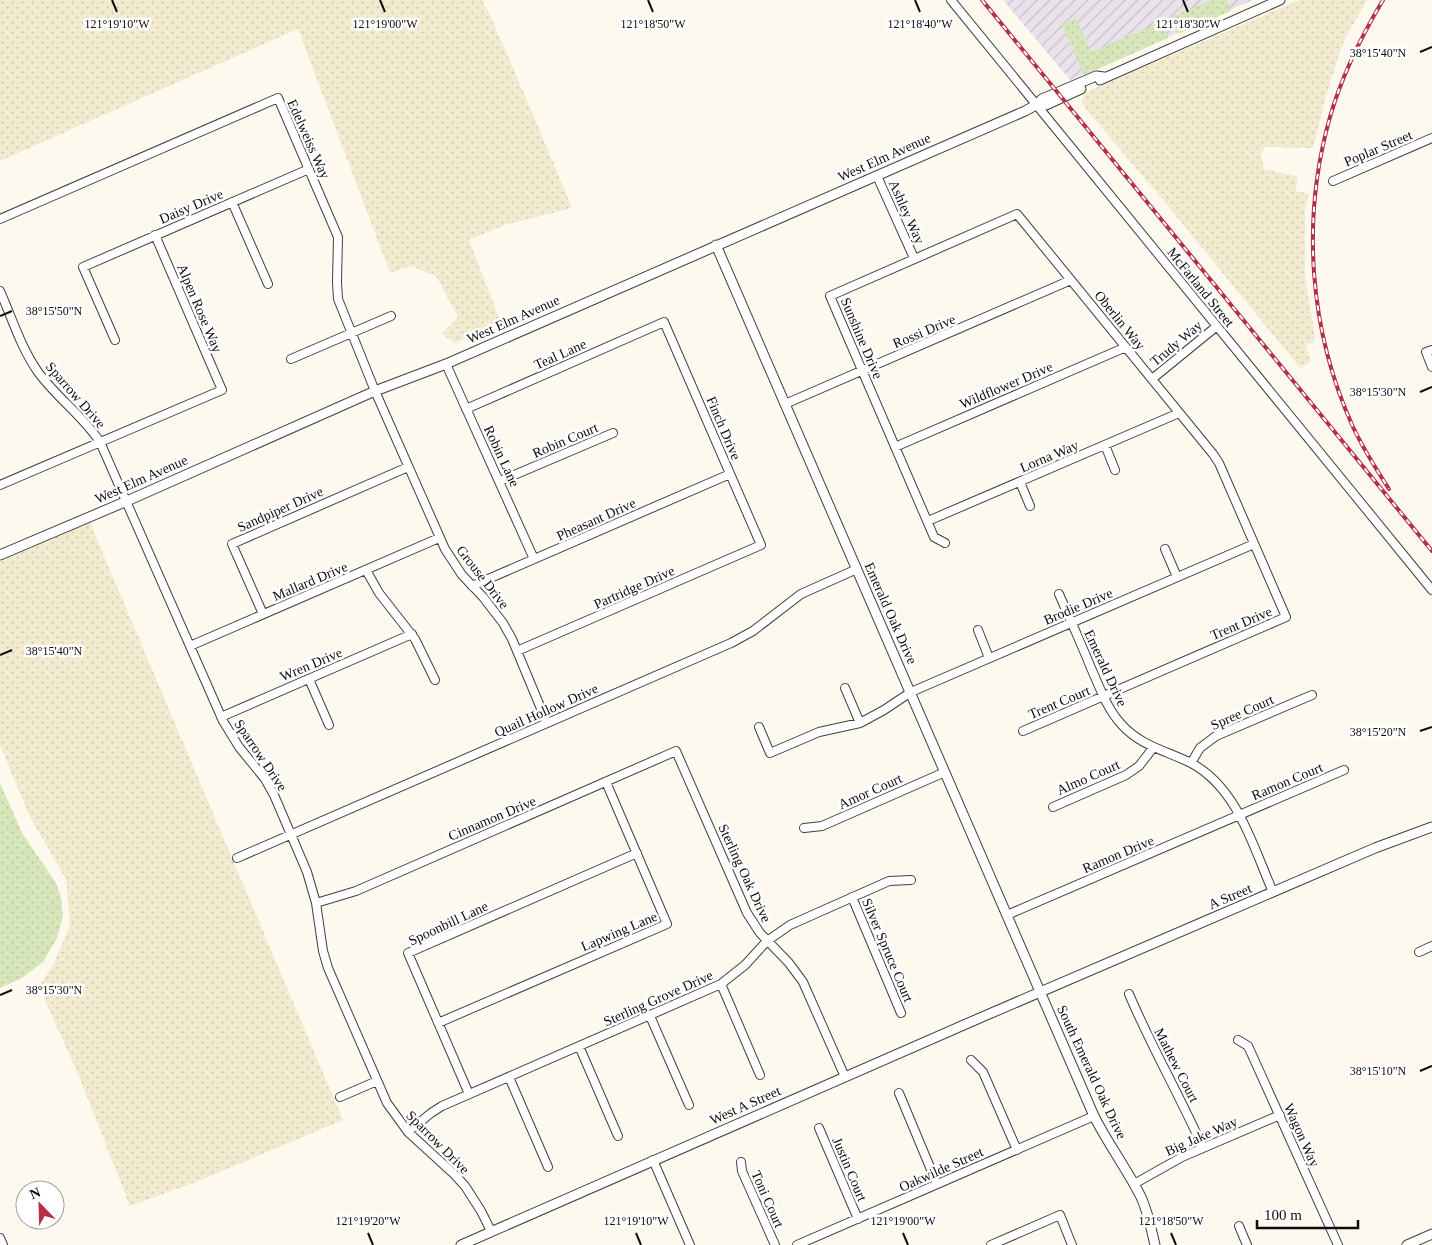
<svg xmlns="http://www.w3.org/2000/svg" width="1432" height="1245" font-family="Georgia,serif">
  <defs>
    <pattern id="industrial-furrows" width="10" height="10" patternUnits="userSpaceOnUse" patternTransform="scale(1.25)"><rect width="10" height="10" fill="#e9e2eb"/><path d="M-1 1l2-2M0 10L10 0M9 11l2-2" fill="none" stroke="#c7c1c8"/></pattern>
    <pattern id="farmland-dots" width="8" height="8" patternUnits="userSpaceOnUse" patternTransform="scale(1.25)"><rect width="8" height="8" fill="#f2ebd0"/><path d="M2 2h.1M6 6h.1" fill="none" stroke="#cec8b1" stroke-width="1.8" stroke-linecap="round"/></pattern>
    <pattern id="green-dots" width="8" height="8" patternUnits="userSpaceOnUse" patternTransform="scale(1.25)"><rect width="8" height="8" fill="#d7e6ba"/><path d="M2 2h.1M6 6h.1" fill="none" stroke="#b7c49f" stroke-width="1.8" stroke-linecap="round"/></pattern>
  </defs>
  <rect width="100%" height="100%" fill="#fef9ee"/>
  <!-- industrial -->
  <path fill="url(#industrial-furrows)" d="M1003 0H1253L1070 80Z"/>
  <!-- farmland -->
  <path fill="url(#farmland-dots)" d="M0 0H482L490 15 535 119 572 208 505 225 469 240 501 323 455 343 442 334 458 317 436 276 411 266 390 273 298 29 0 161Z
    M1299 0H1367L1342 45 1325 100 1313 148 1265 147 1261 154 1264 169 1297 176 1296 191 1309 194 1305 209V277L1315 337 1313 342 1306 346 1311 362 1300 368 1163 200 1084 107 1082 100 1084 93Z
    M88 518 343 1120 196 1182 130 1206 78 1074 39 987 55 961 70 925 66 879 30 817 0 745V551Z"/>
  <!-- green -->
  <path fill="url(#green-dots)" d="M1211 0H1227L1231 11 1178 34 1170 18Z
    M1076 18 1091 52 1163 21 1168 38 1084 75 1062 24Z
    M0 783 22 833 56 883 61 897 63 916 57 938 43 962 22 978 0 988Z"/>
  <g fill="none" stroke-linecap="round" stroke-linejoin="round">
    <!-- minor casing -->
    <g stroke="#404040" stroke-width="10">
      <path id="minor" d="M951 0 1432 590
        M877 176 914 258
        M1333 181 1432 138
        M232 202 268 284
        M0 219 278 98 338 237 337 282 338 299 375 391 445 549 462 575 483 597 503 623 512 639 547 723
        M0 291C12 318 21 348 38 372 57 398 83 416 100 442L223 721 239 747 265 779 274 795 307 872 316 903 323 951 328 968 387 1103 408 1132 454 1174 465 1186 481 1211 491 1231
        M115 340 83 267 309 169
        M1432 350 1426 352 1432 367
        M291 359 391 316
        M446 364 534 559
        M1152 379 1217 326
        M785 404 1071 280
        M466 409 664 322 761 545 517 651
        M1105 445 1115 470
        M895 447 1126 347
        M500 481 613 433
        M1020 482 1030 506
        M0 485 222 390 155 235
        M928 521 1179 413
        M945 543 934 537 830 296 1017 214 1213 454 1219 463 1286 617 1023 731
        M1165 549 1177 577
        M366 570 379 593 415 639 435 680
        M472 586 730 474
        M1059 594C1070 619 1081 643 1091 668 1100 688 1107 709 1122 725 1141 746 1167 751 1191 763 1238 788 1253 847 1273 892
        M263 614 232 544 408 467
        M978 630 989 658
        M190 646 439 538
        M309 679 329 725
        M845 688 860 723
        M221 717 412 634
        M759 727 770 753 819 732 860 723 884 710 911 692 1254 544
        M1191 763 1200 748 1216 736 1312 695
        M1053 807 1126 775 1139 766 1153 748
        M804 828 822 826 945 772
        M237 858 731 643 753 631 801 594 857 569
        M852 897 901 1013
        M316 903 356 891 676 751 747 913 760 933 789 963 803 982 845 1077
        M1007 915 1344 770
        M1419 952 1432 946
        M721 984 760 1075
        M1129 994C1151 1046 1180 1096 1203 1148
        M650 1016 689 1105
        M438 1023 667 924 606 782
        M1238 1040 1248 1046 1338 1245
        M579 1046 618 1136
        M971 1060 983 1072 1017 1150
        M509 1077 548 1167
        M899 1093 937 1184
        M469 1094 408 953 637 853
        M340 1097 377 1081
        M819 1128 858 1219
        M408 1132 431 1113 442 1106 721 984 745 965 767 941 790 925 889 881 911 880
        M653 1160 690 1245
        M741 1162 742 1171 775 1245
        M1134 1184 1182 1157 1280 1115
        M1239 1226 1247 1245
        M0 1238 3 1245
        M797 1245 1094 1116
        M991 1245 1060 1215 1072 1245"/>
    </g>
    <!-- tertiary casing -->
    <g stroke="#404040" stroke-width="11">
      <path id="tertiary" d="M1100 80 1280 0
        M1036 105H1046L1081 89
        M716 245 1094 1116C1108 1144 1127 1169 1141 1197 1148 1212 1151 1228 1155 1245
        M0 555 127 501 375 391 446 364 1025 111 1036 105 1042 99 1096 76 1104 77
        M461 1245 989 1014 1375 848 1432 827
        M1407 1245 1432 1234"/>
    </g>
    <!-- minor -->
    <use href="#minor" stroke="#fff" stroke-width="8"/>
    <!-- tertiary -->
    <use href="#tertiary" stroke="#fff" stroke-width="9"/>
    <!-- rail casing -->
    <g stroke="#b42e47" stroke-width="4">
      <path id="rail" d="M982 0 1432 551
        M1383 0C1361 37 1342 75 1330 117 1301 219 1309 330 1353 427 1363 448 1376 469 1389 489"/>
    </g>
    <!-- rail -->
    <use href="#rail" stroke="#fff" stroke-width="2" stroke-dasharray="5.5" stroke-linecap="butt"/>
  </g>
  <!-- ticks -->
  <path fill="none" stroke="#0d0d0d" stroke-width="2" d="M112 0 117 12M380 0 385 12M648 0 653 12M915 0 920 12M1183 0 1188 12M1420 52 1432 47M0 316 12 311M1420 392 1432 387M0 655 12 650M1420 731 1432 727M0 995 12 990M1420 1071 1432 1066M368 1233 373 1245M636 1233 641 1245M903 1233 908 1245M1171 1233 1176 1245"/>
  <g text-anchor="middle" stroke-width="5" stroke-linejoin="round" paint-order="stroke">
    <!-- street labels -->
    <g font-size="14" fill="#0d0d0d" stroke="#fff">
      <text transform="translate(309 139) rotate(66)" y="5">Edelweiss Way</text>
      <text transform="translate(1378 148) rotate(-23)" y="5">Poplar Street</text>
      <text transform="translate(884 157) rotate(-24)" y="5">West Elm Avenue</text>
      <text transform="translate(191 206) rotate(-23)" y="5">Daisy Drive</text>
      <text transform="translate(907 212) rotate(66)" y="5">Ashley Way</text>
      <text transform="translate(1201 287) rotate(51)" y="5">McFarland Street</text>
      <text transform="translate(200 308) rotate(67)" y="5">Alpen Rose Way</text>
      <text transform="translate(513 319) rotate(-24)" y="5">West Elm Avenue</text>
      <text transform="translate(1120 320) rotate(51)" y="5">Oberlin Way</text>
      <text transform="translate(924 331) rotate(-23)" y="5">Rossi Drive</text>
      <text transform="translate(862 338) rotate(67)" y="5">Sunshine Drive</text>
      <text transform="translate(1176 343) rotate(-40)" y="5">Trudy Way</text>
      <text transform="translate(560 354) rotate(-24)" y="5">Teal Lane</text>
      <text transform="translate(1006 385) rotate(-23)" y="5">Wildflower Drive</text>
      <text transform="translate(76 395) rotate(49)" y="5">Sparrow Drive</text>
      <text transform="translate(724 428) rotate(67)" y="5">Finch Drive</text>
      <text transform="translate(565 440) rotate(-23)" y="5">Robin Court</text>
      <text transform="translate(502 456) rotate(65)" y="5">Robin Lane</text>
      <text transform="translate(1049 456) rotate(-23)" y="5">Lorna Way</text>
      <text transform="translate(141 479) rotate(-24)" y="5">West Elm Avenue</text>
      <text transform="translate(280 509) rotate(-24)" y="5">Sandpiper Drive</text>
      <text transform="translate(596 519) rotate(-24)" y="5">Pheasant Drive</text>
      <text transform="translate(483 577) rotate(52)" y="5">Grouse Drive</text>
      <text transform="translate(310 581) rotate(-23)" y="5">Mallard Drive</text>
      <text transform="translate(634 587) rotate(-24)" y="5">Partridge Drive</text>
      <text transform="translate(1078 606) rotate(-23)" y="5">Brodie Drive</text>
      <text transform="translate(891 613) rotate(66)" y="5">Emerald Oak Drive</text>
      <text transform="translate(1241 623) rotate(-23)" y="5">Trent Drive</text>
      <text transform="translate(311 664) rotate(-23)" y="5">Wren Drive</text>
      <text transform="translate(1106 668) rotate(65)" y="5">Emerald Drive</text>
      <text transform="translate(1059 702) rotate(-23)" y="5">Trent Court</text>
      <text transform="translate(546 710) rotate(-24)" y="5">Quail Hollow Drive</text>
      <text transform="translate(1242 712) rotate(-24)" y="5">Spree Court</text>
      <text transform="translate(261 755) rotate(56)" y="5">Sparrow Drive</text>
      <text transform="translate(1088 777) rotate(-24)" y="5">Almo Court</text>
      <text transform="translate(1287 781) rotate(-23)" y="5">Ramon Court</text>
      <text transform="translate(870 791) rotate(-24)" y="5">Amor Court</text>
      <text transform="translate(492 818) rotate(-23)" y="5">Cinnamon Drive</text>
      <text transform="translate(1118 854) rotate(-23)" y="5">Ramon Drive</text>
      <text transform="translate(745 873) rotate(65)" y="5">Sterling Oak Drive</text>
      <text transform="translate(1230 896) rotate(-23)" y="5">A Street</text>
      <text transform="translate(448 923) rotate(-25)" y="5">Spoonbill Lane</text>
      <text transform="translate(619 931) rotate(-23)" y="5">Lapwing Lane</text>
      <text transform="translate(888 950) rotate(67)" y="5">Silver Spruce Court</text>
      <text transform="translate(658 998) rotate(-24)" y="5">Sterling Grove Drive</text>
      <text transform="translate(1177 1065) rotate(63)" y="5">Mathew Court</text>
      <text transform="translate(1092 1072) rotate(65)" y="5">South Emerald Oak Drive</text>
      <text transform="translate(745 1105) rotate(-24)" y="5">West A Street</text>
      <text transform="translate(1302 1135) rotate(66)" y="5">Wagon Way</text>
      <text transform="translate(1201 1136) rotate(-24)" y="5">Big Jake Way</text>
      <text transform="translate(438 1142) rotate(45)" y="5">Sparrow Drive</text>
      <text transform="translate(850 1169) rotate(67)" y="5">Justin Court</text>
      <text transform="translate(941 1169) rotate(-24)" y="5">Oakwilde Street</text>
      <text transform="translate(768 1199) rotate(66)" y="5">Toni Court</text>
    </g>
  </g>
  <g font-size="12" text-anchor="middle" fill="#0d0d0d" stroke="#fff" stroke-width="5" stroke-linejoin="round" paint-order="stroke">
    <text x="117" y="28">121°19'10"W</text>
    <text x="385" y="28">121°19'00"W</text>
    <text x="653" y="28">121°18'50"W</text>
    <text x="920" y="28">121°18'40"W</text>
    <text x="1188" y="28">121°18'30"W</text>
    <text x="1378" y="57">38°15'40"N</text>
    <text x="54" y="315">38°15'50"N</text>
    <text x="1378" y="396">38°15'30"N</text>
    <text x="54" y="655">38°15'40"N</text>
    <text x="1378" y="736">38°15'20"N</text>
    <text x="54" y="994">38°15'30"N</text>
    <text x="1378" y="1075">38°15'10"N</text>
    <text x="368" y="1225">121°19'20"W</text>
    <text x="636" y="1225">121°19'10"W</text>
    <text x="903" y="1225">121°19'00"W</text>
    <text x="1171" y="1225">121°18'50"W</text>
  </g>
  <!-- north arrow -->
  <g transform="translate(40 1205) rotate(337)"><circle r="24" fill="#ffffff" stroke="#9e9e9e"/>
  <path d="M0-4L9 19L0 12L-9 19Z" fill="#b42e47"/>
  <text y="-8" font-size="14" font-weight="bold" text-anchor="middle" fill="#0d0d0d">N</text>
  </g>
  <!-- scale -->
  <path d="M1257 1220v8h101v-8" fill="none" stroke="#0d0d0d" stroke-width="2.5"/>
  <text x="1264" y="1220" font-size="15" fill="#0d0d0d" stroke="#ffffff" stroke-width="4" paint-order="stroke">100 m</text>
</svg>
